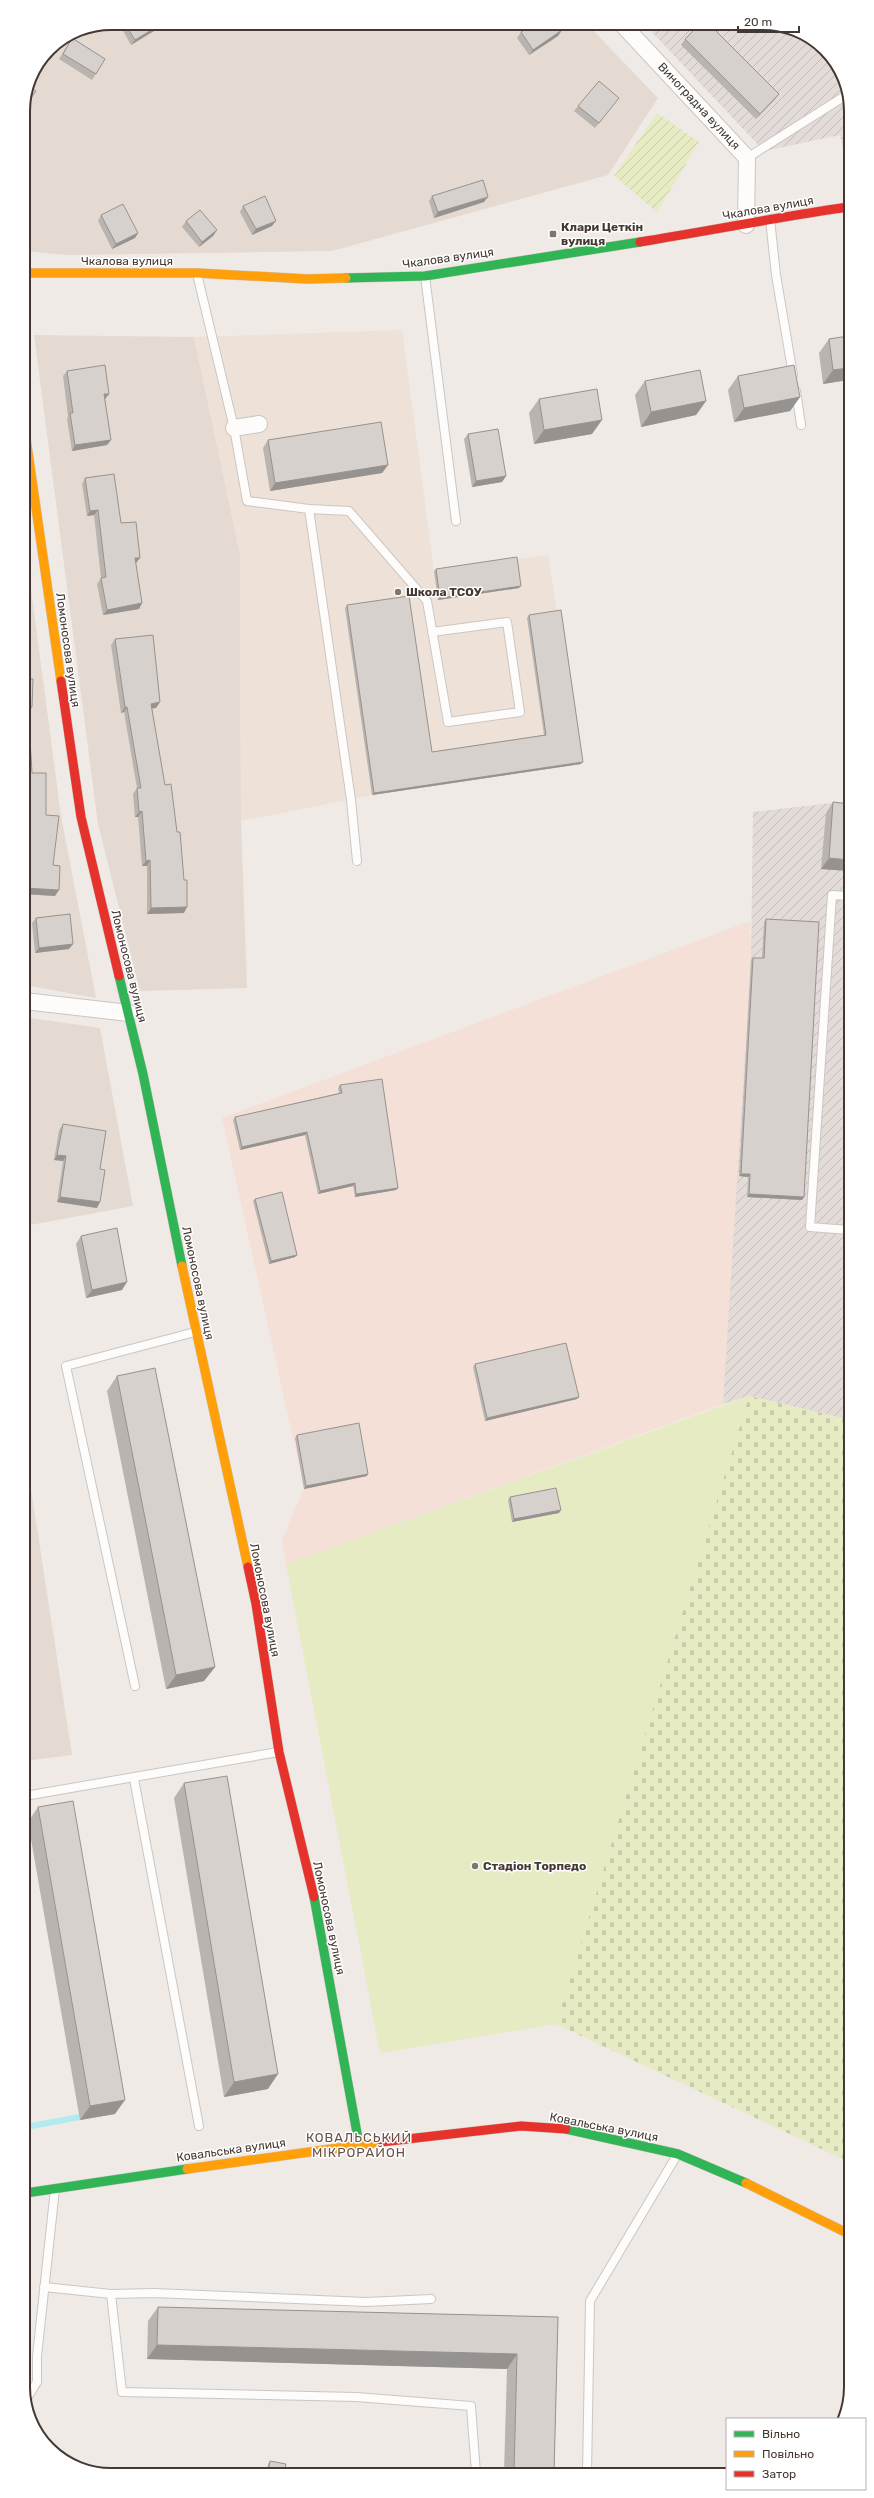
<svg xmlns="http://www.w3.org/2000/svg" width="874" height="2498" font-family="Rubik,sans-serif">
  <defs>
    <pattern id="industrial-furrows" width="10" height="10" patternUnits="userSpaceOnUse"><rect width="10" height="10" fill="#e2dbd7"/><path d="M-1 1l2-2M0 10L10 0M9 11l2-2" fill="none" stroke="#c3bdb9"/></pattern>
    <pattern id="cemetery-stones" width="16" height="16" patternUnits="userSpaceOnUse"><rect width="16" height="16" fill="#e7ebc3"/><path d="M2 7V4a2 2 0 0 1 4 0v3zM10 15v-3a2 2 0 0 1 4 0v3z" fill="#c8caa8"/></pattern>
    <pattern id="garden-furrows" width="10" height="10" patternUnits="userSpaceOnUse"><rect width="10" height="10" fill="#e7ebc3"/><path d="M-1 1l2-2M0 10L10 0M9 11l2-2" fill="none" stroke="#c8caa8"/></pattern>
  </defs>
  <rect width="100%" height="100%" fill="#efeae6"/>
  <!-- residential -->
  <path fill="#e4dad2" d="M111 23H586L658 98 608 175 332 251 68 255 23 251V106L30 77 49 49 78 30Z
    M34 335 194 337 240 554 241 821 247 988 140 991 98 824Z
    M24 536 61 816 96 998 24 985Z
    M24 1017 100 1028 133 1206 25 1226Z
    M25 1450 72 1755 25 1761Z"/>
  <!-- commercial -->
  <path fill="#f4e0d7" d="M750 921 751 960 739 1176 723 1404 286 1564 282 1540 304 1488 222 1118Z"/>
  <!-- industrial -->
  <path fill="url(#industrial-furrows)" d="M658 23H769L817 41 848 88V172L840 135 764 151 649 29Z
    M849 801 850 1420 749 1396 723 1404 751 960 753 812Z"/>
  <!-- education -->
  <path fill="#eee1d7" d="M402 330 434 571 548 555 581 764 372 795 241 821 240 554 194 337Z"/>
  <!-- cemetery -->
  <path fill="url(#cemetery-stones)" d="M749 1396 850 1420 851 2163 556 2024Z"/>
  <!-- garden -->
  <path fill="url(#garden-furrows)" d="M657 113 699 142 657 212 614 176Z"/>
  <!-- pitch -->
  <path fill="#e7ebc3" d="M749 1396 556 2024 380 2053 286 1564Z"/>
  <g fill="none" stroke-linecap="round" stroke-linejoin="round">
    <!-- stream -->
    <path stroke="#b2eaf1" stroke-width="6" d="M26 2127 80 2117"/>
    <!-- lane casing -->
    <g stroke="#cbc6c2" stroke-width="10">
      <path id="lane" d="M747 158 848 94
        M770 219 776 275 793 375
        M197 274 234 428 247 501 309 509 351 800 357 861
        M425 276 456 521
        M796 391 801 425
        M309 509 349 511 427 601 448 722 520 712 507 622 432 632
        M849 896 832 895 810 1227 849 1230
        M135 1686 66 1366 195 1332
        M134 1779 199 2126
        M25 1796 278 1752
        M44 2287 111 2294 122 2392 356 2397 471 2406 476 2473
        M111 2294 154 2293 366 2302 431 2299
        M26 2400 37 2382V2356L55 2189
        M587 2473 590 2301 677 2155"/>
    </g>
    <!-- street casing -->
    <g stroke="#cbc6c2" stroke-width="18">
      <path id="street" d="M621 23 747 158 746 225
        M234 428 259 424
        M24 1001 129 1013"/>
    </g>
    <!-- fast casing -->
    <g stroke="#d0c6bd" stroke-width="10">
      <path id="fast" d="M346 278 425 276 640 242
        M119 976 143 1074 182 1266
        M314 1897 359 2144
        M566 2129 678 2154 746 2183
        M26 2193 187 2169"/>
    </g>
    <!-- slow casing -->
    <g stroke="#d0c6bd" stroke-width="10">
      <path id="slow" d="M23 273H197L307 279 346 278
        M24 425 61 681
        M182 1266 248 1567
        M187 2169 381 2142
        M746 2183 851 2235"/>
    </g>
    <!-- jam casing -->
    <g stroke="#d0c6bd" stroke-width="10">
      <path id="jam" d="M640 242C709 231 778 217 848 207
        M61 681 81 817 119 976
        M248 1567 256 1604 279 1752 314 1897
        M381 2142 521 2126 566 2129"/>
    </g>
    <!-- lane -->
    <use href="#lane" stroke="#fdfcfb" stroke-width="8"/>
    <!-- street -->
    <use href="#street" stroke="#fdfcfb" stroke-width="16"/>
    <!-- fast -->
    <use href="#fast" stroke="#30b455" stroke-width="9"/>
    <!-- slow -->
    <use href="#slow" stroke="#ff9f0a" stroke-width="9"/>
    <!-- jam -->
    <use href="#jam" stroke="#e5322d" stroke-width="9"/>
  </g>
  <!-- wall -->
  <path fill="#b9b4b0" d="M127 23H167L131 45 122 29 125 24Z
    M562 30 558 36 529 55 517 38 521 32Z
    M72 38 105 59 92 80 59 59Z
    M685 39 775 99 756 119 681 45Z
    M615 103 595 128 574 111 578 106Z
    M432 196 484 202 434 218 429 201Z
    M243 206 272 226 252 235 240 212Z
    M101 215 138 233 135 238 112 249 98 221Z
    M186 221 217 230 213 236 199 247 182 227Z
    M848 336V380L823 384 819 353 829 339Z
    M67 371 109 394 105 399 111 440 107 445 72 451 67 419 68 416 63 376Z
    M738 376 800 397 790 411 734 422 728 390Z
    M645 381 706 401 696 415 641 427 635 395Z
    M539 399 592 434 534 444 529 413Z
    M468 434 506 476 502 482 472 487 464 439Z
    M268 440 388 465 382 473 270 491 263 448Z
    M85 478 121 523 140 558 135 563 142 603 139 609 103 615 97 584 101 578 94 515 87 516 82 484Z
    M436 569 519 588 438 600 434 571Z
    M347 605 432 752 544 735 527 618 529 615 581 764 372 795 345 608Z
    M115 639 156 708H152L184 913 147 914V866H142L138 817H135L133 794 137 788 124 712 121 713 111 645Z
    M24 679 32 707 29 712 32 773 46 815 53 865 55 896 24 894Z
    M833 802 849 804V871L821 869 826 813Z
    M36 918 73 944 69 949 35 953 32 923Z
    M766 919 804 1197 802 1200 747 1197 748 1177 739 1176 751 960 753 958H762L764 922Z
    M340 1085 398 1188 396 1190 355 1197 353 1186 318 1194 305 1135 240 1150 233 1120 235 1117 339 1093 338 1088Z
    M63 1124 100 1169 97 1208 57 1202 63 1161 54 1160 59 1130Z
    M255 1199 295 1257 269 1264 253 1201Z
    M81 1236 122 1290 86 1298 76 1244Z
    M475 1364 577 1399 485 1421 473 1367Z
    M117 1376 215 1667 204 1681 166 1689 107 1391Z
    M297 1435 367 1476 304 1489 295 1438Z
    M510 1497 559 1513 512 1522 508 1500Z
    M184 1783 268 2089 224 2097 174 1798Z
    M38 1807 115 2114 80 2120 28 1822Z
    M158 2307 558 2317 554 2473H504L507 2369 147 2359 148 2321Z
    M270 2461 284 2474H266L268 2464Z"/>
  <!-- shaded-wall -->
  <path fill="#969290" d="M163 23H167L131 45 135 40Z
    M562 30 558 36 529 55 533 50Z
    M779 94 775 99 756 119 760 114Z
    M488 197 484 202 434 218 438 212Z
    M276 221 272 226 252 235 256 229Z
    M217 230 213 236 199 247 202 242Z
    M138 233 135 238 112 249 116 244Z
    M848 368V380L823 384 833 370Z
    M104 394H109L105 399Z
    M800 397 790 411 734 422 744 408Z
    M706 401 696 415 641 427 651 412Z
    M602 420 592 434 534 444 544 430Z
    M111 440 107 445 72 451 75 445Z
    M388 465 382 473 270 491 275 483Z
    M506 476 502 482 472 487 476 481Z
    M98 510 94 515 87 516 90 511Z
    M135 558H140L136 563H131Z
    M521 586 519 588 438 600 440 598Z
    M142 603 139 609 103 615 107 610Z
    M160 702 156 708 148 709 151 704Z
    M28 707H32L29 712Z
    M125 707H127L124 712 121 713Z
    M583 762 581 764 372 795 374 793Z
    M142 811 138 817H135L139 812Z
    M829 858 849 860V871L821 869Z
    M150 860 147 866H142L146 861Z
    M24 888 59 890 55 896 24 894Z
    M187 907 184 913 147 914 151 908Z
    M73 944 69 949 35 953 39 948Z
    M307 1132 305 1135 240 1150 242 1147Z
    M57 1155 66 1156 63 1161 54 1160Z
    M741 1174H750L748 1177 739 1176Z
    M355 1183 353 1186 318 1194 320 1191Z
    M398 1188 396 1190 355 1197 356 1194Z
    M749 1194 804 1197 802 1200 747 1197Z
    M60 1197 100 1202 97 1208 57 1202Z
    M297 1255 295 1257 269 1264 271 1261Z
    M127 1282 122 1290 86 1298 92 1290Z
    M579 1397 577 1399 485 1421 487 1418Z
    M368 1474 367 1476 304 1489 306 1486Z
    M561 1510 559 1513 512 1522 514 1519Z
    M215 1667 204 1681 166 1689 176 1675Z
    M278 2074 268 2089 224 2097 234 2082Z
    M125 2100 115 2114 80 2120 90 2106Z
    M157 2345 517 2354 507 2369 147 2359Z"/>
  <!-- building -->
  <path fill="#d7d1cd" stroke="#969290" d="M127 23H163L135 40 125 24Z
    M535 23H557L562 30 533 50 521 32Z
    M701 23H708L779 94 760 114 685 39Z
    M72 38 105 59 96 74 63 54Z
    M599 81 619 98 599 123 578 106Z
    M28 86 36 91 23 109V106Z
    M483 180 488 197 438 212 432 196Z
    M265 196 276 221 256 229 243 206Z
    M123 204 138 233 116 244 101 215Z
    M200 210 217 230 202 242 186 221Z
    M848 336V368L833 370 829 339Z
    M105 365 109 394H104L111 440 75 445 70 413H73L67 371Z
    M794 365 800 397 744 408 738 376Z
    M700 370 706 401 651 412 645 381Z
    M597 389 602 420 544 430 539 399Z
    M381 422 388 465 275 483 268 440Z
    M498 429 506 476 476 481 468 434Z
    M114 474 121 523 136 522 140 558H135L142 603 107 610 101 578 106 577 98 510 90 511 85 478Z
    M517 557 521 586 440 598 436 569Z
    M409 596 432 752 546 735 529 615 561 610 583 762 374 793 347 605Z
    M153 635 160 702 151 704 165 785 171 784 177 832H180L184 880H187V907L151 908 150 860 146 861 142 811 139 812 137 788H141L127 707H125L115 639Z
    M24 679H33L32 707H28L32 773H46V815L59 816 53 865 60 866 59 890 24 888V811L26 797H24Z
    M833 802 849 804V860L829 858Z
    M70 914 73 944 39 948 36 918Z
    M766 919 819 922 804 1197 749 1194 750 1174H741L753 958H764Z
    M24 1039H27V1061H24Z
    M382 1079 398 1188 356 1194 355 1183 320 1191 307 1132 242 1147 235 1117 342 1093 340 1085Z
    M63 1124 106 1131 100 1169 105 1170 100 1202 60 1197 66 1156 57 1155Z
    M282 1192 297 1255 271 1261 255 1199Z
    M117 1228 127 1282 92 1290 81 1236Z
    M566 1343 579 1397 487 1418 475 1364Z
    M155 1368 215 1667 176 1675 117 1376Z
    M359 1423 368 1474 306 1486 297 1435Z
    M556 1488 561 1510 514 1519 510 1497Z
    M227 1776 278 2074 234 2082 184 1783Z
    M73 1801 125 2100 90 2106 38 1807Z
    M158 2307 558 2317 554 2473H514L517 2354 157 2345Z
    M270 2461 286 2464 284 2474H268Z"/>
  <!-- markers -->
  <g fill="#807671" stroke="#fff" stroke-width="1.5">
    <rect x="549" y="230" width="8" height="8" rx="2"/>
    <circle cx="398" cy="592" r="4"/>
    <circle cx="475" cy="1866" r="4"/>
  </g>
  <g text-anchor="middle" stroke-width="3" stroke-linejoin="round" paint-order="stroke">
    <!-- street labels -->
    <g font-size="12" fill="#453832" stroke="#fff">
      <text transform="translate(699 106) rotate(47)" y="4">Виноградна вулиця</text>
      <text transform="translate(768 208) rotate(-10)" y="4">Чкалова вулиця</text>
      <text transform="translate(448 258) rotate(-8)" y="4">Чкалова вулиця</text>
      <text x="127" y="265">Чкалова вулиця</text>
      <text transform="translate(68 650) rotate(82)" y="4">Ломоносова вулиця</text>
      <text transform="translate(129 966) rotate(76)" y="4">Ломоносова вулиця</text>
      <text transform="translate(198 1283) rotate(78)" y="4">Ломоносова вулиця</text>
      <text transform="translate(265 1600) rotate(79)" y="4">Ломоносова вулиця</text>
      <text transform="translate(329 1918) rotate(78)" y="4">Ломоносова вулиця</text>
      <text transform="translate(604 2127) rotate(11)" y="4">Ковальська вулиця</text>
      <text transform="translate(231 2150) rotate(-8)" y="4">Ковальська вулиця</text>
    </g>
    <!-- poi labels -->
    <g font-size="12" font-weight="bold" fill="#453832" stroke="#fff" text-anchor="start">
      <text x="561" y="231">Клари Цеткін<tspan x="561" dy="14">вулиця</tspan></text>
      <text x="406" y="596">Школа ТСОУ</text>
      <text x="483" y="1870">Стадіон Торпедо</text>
    </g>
    <!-- neighbourhood labels -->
    <g font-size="13" letter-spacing="1" fill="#685248" stroke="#fff">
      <text x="359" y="2142">КОВАЛЬСЬКИЙ<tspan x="359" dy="15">МІКРОРАЙОН</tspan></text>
    </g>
  </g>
  <!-- crop -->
  <path d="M0 0H874V2498H0ZM111 30H763A81 81 0 0 1 844 111V2387A81 81 0 0 1 763 2468H111A81 81 0 0 1 30 2387V111A81 81 0 0 1 111 30Z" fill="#fff" fill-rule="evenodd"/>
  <path fill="none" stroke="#453832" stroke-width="2" d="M111 30H763A81 81 0 0 1 844 111V2387A81 81 0 0 1 763 2468H111A81 81 0 0 1 30 2387V111A81 81 0 0 1 111 30Z"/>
  <!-- legend -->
  <rect x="726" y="2418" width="140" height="72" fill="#ffffff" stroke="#b5afad"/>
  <rect x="734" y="2431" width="20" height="6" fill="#30b455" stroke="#b5afad"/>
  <text x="762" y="2438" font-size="12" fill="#453832">Вільно</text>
  <rect x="734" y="2451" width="20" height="6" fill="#ff9f0a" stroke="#b5afad"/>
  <text x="762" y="2458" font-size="12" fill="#453832">Повільно</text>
  <rect x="734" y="2471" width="20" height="6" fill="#e5322d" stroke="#b5afad"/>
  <text x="762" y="2478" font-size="12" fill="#453832">Затор</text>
  <!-- scale -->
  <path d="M738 26v6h61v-6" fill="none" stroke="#453832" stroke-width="2"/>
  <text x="744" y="26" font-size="12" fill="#453832" stroke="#ffffff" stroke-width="3" paint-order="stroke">20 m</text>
</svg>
